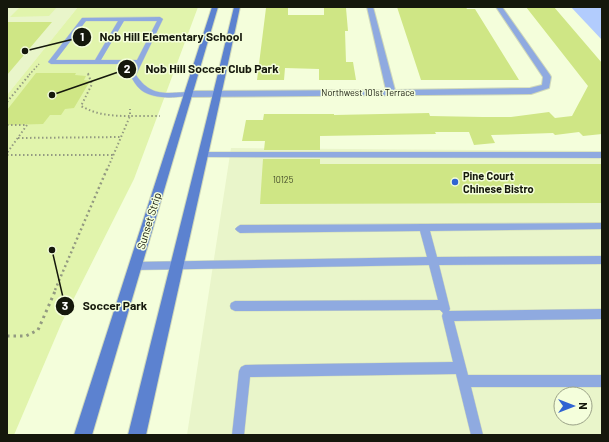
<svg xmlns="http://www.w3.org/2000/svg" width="609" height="442" font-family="Barlow,sans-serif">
  <rect width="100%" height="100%" fill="#f4fedb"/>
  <!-- built -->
  <path fill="#e9f5ca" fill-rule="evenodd" d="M7 7H78L7 95Z
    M231 148 602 151V435H187ZM561 394H585V418H561Z"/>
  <!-- green -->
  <path fill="#e1f4ac" d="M20 7H57L49 16 10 17Z
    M78 7H198L134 179 62 322 14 435H7V95Z"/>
  <!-- water -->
  <path fill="#b2ccfd" d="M571 7H602V40Z"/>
  <!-- building -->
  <path fill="#cfe685" d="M397 7H466L467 9H475L519 80H421Z
    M526 7H554L602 63V134L583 136 579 132 555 135 553 133 491 135 495 143 474 145 469 132H435L436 134 320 136V150H264L265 141H242L246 120H263L264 114H334V115L429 113 430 116 483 117H511L549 112 555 118 572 116 588 86Z
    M266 8H288V15H324V8H346L348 31H345L346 62H353L356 80H319V69L285 68 284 80H257Z
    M7 22H52L7 75Z
    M36 73H76L75 75 86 76 84 80 90 81 74 108 65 109 61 115H50L43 124 7 125V110Z
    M263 159H320V164H602V203L260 204Z"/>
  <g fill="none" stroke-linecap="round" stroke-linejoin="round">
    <!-- lane casing -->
    <g stroke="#d0d9ba" stroke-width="1">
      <path id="lane" d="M160 17 163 19 136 75C151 97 165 93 189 92L192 94 191 95C177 98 154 100 141 90 136 86 133 80 130 75L135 64H51L48 62 82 18ZM86 21H118L95 60H56ZM124 21H157L137 60H101Z
        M204 152H602V158L201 157 200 155 201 153Z
        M602 223V229L430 231 437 257 602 256V264L439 265 450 309 449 311 602 309V319L454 321 468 375H602V387H471L483 435H471L456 374 250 377 244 435H232L239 371 241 367 245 365 453 362 442 316 443 313 440 310 235 311 231 309 230 306 231 303 235 301 438 300 429 265 135 270 132 269 130 266 132 263 135 262 427 257 420 231 240 233 237 231 235 229 237 227 240 225Z"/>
    </g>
    <!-- street casing -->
    <g stroke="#d0d9ba" stroke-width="2">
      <path id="street" d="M367 7H373L395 90 530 88 542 85 543 77 496 7H502L550 75 551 77 549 88 531 94 189 97 185 94 189 91 386 90Z"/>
    </g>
    <!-- secondary casing -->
    <g stroke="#d0d9ba" stroke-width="2">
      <path id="secondary" d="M212 7H218L92 435H74Z
        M234 7H240C210 150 177 292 146 435H128C163 292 200 150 234 7Z"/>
    </g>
    <!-- path-far3 -->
    <path stroke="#939a81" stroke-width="1.5" stroke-dasharray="1.5 2" stroke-linecap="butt" d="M88 73 89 75
      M29 75 39 64"/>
    <!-- path-far2 -->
    <path stroke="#939a81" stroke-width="2" stroke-dasharray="1.5 2.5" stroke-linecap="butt" d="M88 74 92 84 81 106C97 115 112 116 130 116V109
      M7 102 30 74
      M7 125H27L7 153
      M18 138 121 137
      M7 155H114
      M107 170 130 116H160"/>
    <!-- path-far1 -->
    <path stroke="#939a81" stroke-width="2.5" stroke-dasharray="2 3" stroke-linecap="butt" d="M55 290 107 169"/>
    <!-- path -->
    <path stroke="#939a81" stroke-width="3" stroke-dasharray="2.5 4" stroke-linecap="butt" d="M7 336H26L38 330 56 289"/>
    <!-- lane -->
    <use href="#lane" fill="#8faae0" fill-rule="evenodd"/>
    <!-- street -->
    <use href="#street" fill="#8faae0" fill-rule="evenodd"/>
    <!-- secondary -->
    <use href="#secondary" fill="#5c82d0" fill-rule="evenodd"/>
  </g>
  <!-- markers -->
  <circle fill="#3164d2" stroke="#f4fedb" stroke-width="1.5" cx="455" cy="182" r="4"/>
  <g text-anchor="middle" stroke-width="3" stroke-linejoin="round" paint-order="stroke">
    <!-- far-street labels -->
    <g font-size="9" fill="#15180c" stroke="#f4fedb">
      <text x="368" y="96">Northwest 101st Terrace</text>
    </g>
    <!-- number labels -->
    <g font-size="9" fill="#444c2a">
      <text x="283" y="183">10125</text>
    </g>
    <!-- poi labels -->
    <g font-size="11" font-weight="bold" fill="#15180c" stroke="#f4fedb" text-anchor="start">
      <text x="463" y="180">Pine Court<tspan x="463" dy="13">Chinese Bistro</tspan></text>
    </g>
    <!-- street labels -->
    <g font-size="11" fill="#15180c" stroke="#f4fedb">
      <text transform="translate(149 221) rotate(-73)" y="4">Sunset Strip</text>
    </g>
  </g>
  <!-- callouts -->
  <path fill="none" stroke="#15180c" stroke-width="1.5" d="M25 51L82 37M52 95L127 69M52 250L65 306"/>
  <g fill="#15180c" stroke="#f4fedb" stroke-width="1.5">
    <circle cx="25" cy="51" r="4"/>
    <circle cx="52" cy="95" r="4"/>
    <circle cx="52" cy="250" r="4"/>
    <circle cx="82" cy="37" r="10"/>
    <circle cx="127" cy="69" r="10"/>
    <circle cx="65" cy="306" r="10"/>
  </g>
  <g font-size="12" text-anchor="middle" font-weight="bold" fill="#fff">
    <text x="82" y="41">1</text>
    <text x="127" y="73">2</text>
    <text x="65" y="310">3</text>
  </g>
  <g font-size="12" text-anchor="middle" font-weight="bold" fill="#15180c" stroke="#f4fedb" stroke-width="3" stroke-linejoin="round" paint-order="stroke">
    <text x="171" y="41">Nob Hill Elementary School</text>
    <text x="212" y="73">Nob Hill Soccer Club Park</text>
    <text x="115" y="310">Soccer Park</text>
  </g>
  <!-- border -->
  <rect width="609" height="442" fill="none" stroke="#15180c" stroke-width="16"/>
  <!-- north arrow -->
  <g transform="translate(573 406) rotate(90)"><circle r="19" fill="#f4fedb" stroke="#9ba288"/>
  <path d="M0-3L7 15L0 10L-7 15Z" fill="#3164d2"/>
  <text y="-6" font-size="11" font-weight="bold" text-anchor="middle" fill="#15180c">N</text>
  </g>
</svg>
